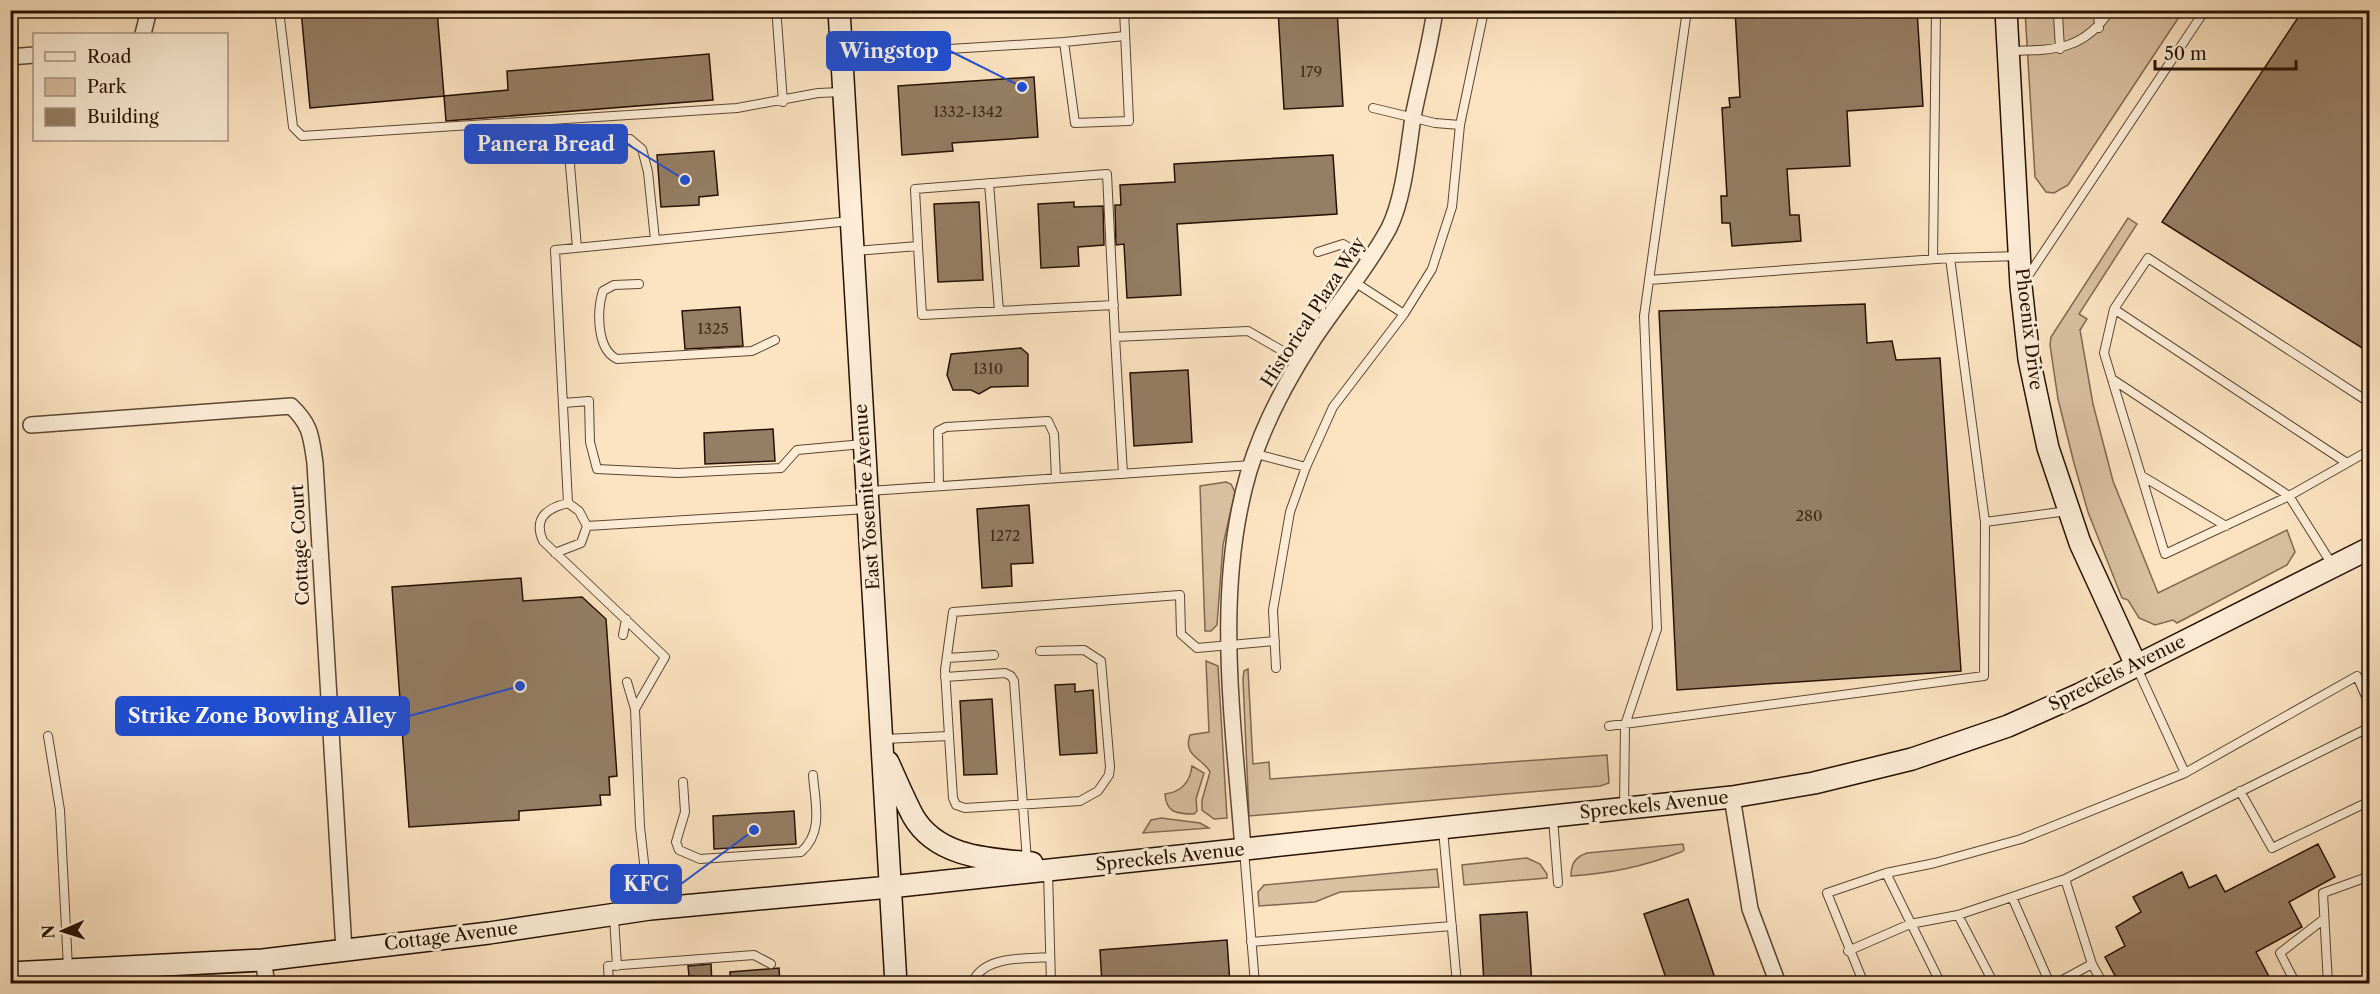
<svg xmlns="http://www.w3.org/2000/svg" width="2380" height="994" font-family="'Libre Caslon Text',serif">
  <rect width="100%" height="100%" fill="#fce4c2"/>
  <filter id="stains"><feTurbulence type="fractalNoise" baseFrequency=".00333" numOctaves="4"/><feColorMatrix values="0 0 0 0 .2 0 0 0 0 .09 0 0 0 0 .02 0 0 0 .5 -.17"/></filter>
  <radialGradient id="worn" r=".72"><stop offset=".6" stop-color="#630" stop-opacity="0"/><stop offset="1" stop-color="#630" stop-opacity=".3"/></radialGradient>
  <!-- green -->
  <path fill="#d8c0a1" stroke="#7f6850" stroke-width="1.5" d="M2025 11H2183L2068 185 2054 193 2046 192 2035 177Z
    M2128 218 2137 224 2079 314 2087 319 2080 330 2093 404 2113 481 2158 593 2287 530 2295 552 2287 565 2177 623 2173 620 2155 625 2139 618 2128 600 2122 598 2088 512 2074 463 2058 399 2050 345 2051 337Z
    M1226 482 1231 484 1235 492 1223 545 1217 625 1211 631H1205L1200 486Z
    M1206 661 1218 666 1227 818 1214 819 1202 810V800L1210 772C1204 759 1182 756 1190 735L1209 732Z
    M1248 669 1253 764 1269 762 1270 779 1607 755 1609 783 1600 786 1249 816 1243 679 1244 671Z
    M1192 766 1204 773 1196 799 1197 811 1194 814C1176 814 1166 812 1165 794 1181 792 1190 783 1192 766Z
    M1161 818 1200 823 1209 828 1143 833 1151 820Z
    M1683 844 1684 850 1681 852C1642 867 1612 873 1571 876 1571 864 1575 857 1587 853Z
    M1527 858 1540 864 1547 874V878L1464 885 1462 865Z
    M1437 869 1439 887 1340 892 1315 902 1259 906 1258 892 1264 885Z"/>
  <!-- building -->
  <path fill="#957e65" stroke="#261000" stroke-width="1.5" d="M301 10H437L444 96 310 108Z
    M1278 10H1337L1343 106 1284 109Z
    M1735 10H1917L1923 106 1847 111 1850 166 1787 169 1790 215H1799L1801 241 1732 246 1730 223H1722L1721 196H1727L1722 108 1730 107 1729 98 1740 97Z
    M2303 10H2370V353L2162 222Z
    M709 54 713 100 446 121 444 96 508 90 507 71Z
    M1034 77 1038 137 952 143 953 151 902 155 898 86Z
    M714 151 718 195 699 197V205L661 207 657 155Z
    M1333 155 1337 214 1177 224 1181 295 1127 298 1124 244 1116 245 1115 205H1121L1120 185 1175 182 1174 164Z
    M979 202 983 280 938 282 934 204Z
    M1074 202V207L1103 206 1104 245 1078 247 1079 266 1041 268 1038 204Z
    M1865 304 1867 343 1892 341 1896 360 1940 358 1961 671 1677 690 1659 311Z
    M740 307 743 346 685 349 682 311Z
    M1021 348 1028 354V386L991 387 979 394 971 390H953L947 375 951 354Z
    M1188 370 1192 442 1134 446 1130 373Z
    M773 429 775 461 705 464 704 433Z
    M1029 505 1033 563 1011 564 1012 586 982 588 977 509Z
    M521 578 523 601 582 597 606 619 617 776 609 777 610 795H600L601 805 519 811V820L409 827 392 587Z
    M1075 684V692L1093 690 1097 753 1060 755 1055 685Z
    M992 699 997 774 964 775 960 701Z
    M794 811 796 844 714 849 713 816Z
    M2318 844 2335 877 2289 902 2302 927 2256 952 2273 984H2134L2131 977 2119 983 2105 957 2125 946 2116 927 2141 912 2133 897 2182 872 2189 888 2216 875 2225 892Z
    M1688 899 1717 984H1668L1644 914Z
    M1527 912 1532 984H1484L1480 915Z
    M1227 940 1230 984H1102L1100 950Z
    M711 964 712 984H694V976H689L688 966Z
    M779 968 780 984H730V972Z"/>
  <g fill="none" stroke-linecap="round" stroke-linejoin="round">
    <!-- lane casing -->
    <g stroke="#5c4530" stroke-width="10">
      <path id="lane" d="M279 10 293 127 302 136 737 108 818 93 842 92
        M2098 10 2099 28
        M1435 11 1451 13
        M2058 15 2060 49
        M777 20 783 102
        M1064 42 1125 36
        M2010 51C2053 50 2084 51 2110 10
        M901 52 1064 42 1075 123 1129 121 1124 10
        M1373 108 1435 123 1460 125 1452 207 1432 269 1404 314
        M1460 125 1484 11
        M989 183 999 311
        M918 246 922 315 1114 305
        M577 248 570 165 574 149 587 143 630 139 642 149 648 172 655 240
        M855 251 918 246 915 189 1107 174 1115 337
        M1318 252 1343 244 1370 260
        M1933 259 1936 10
        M2026 279 2205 10
        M1649 280 1950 258
        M639 284 614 285 603 291C597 310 596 349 617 359L752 351 775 340
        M2114 309 2347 463
        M2112 379 2289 496 2333 566
        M563 403 589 401 590 442 597 469 678 473 781 468 797 450 863 444
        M2370 403 2148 258 2114 309 2104 353 2165 554 2289 496 2370 450
        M1256 454 1306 467
        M1123 474 1115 337 1248 331 1300 361
        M2142 476 2226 526
        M939 486 938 431 946 427 1048 421 1054 434 1056 478
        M869 491 1252 465
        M568 503 579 511 587 526 867 509
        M1985 522 1950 258 2019 256
        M555 553 581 543 587 526
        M623 635 626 619
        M947 658 994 655
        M1276 668 1273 610 1290 512 1306 467 1333 407 1404 314 1356 283
        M2137 668 2185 773
        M945 677 1005 673 1011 676 1014 681 1027 861
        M627 682 635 709
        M1609 726 1984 676 1985 522 2068 511
        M48 736 60 810 68 968
        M949 736 953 798 956 805 965 808 1080 801 1098 791 1109 775 1110 767 1101 661 1084 650 1040 651
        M884 739 949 736 945 670 953 612 1180 595 1181 634 1197 648 1275 641
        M683 782 685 812 676 842 679 850 700 859 801 852C824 832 815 803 813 775
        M2240 791 2272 848 2370 801
        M1624 808 1625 725 1657 629 1644 316 1687 10
        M1553 818 1558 883
        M1443 830 1457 984
        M1244 850 1255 984
        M1048 871 1051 984
        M1886 873 1941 984
        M649 907 640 827 635 709 665 657 543 541C533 518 547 508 568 503L555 250 850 221
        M1958 915 1994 984
        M614 917 617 966
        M1251 942 1452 926
        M1848 951 1910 924 1958 915 2012 897
        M2092 964 2103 984
        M609 984 608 966 754 955 771 964
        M972 984C982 955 1025 959 1050 957
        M1864 984 1827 893 1886 873 1935 863 2021 839 2185 773 2357 676 2370 706
        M2050 984 2012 897 2065 879
        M2055 984 2092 964 2065 879 2370 727
        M2296 984 2280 953 2324 919
        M2328 984 2323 893 2370 876"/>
    </g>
    <!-- street casing -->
    <g stroke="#5c4530" stroke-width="18">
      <path id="street" d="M143 34 149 10
        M10 57 34 55
        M31 425 291 406C311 425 311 436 315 463L344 950
        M1732 797 1750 909 1778 984
        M1243 849C1234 725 1213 593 1249 471 1263 425 1287 380 1313 340 1338 302 1367 269 1389 228 1404 198 1408 150 1413 117 1420 81 1430 46 1435 10
        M263 960 267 984"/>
    </g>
    <!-- secondary casing -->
    <g stroke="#261000" stroke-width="24">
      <path id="secondary" d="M839 10 896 984
        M2006 10 2021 286 2029 359 2048 448 2080 543 2136 665
        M888 762C896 780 904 799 913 816 937 858 990 859 1032 863
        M10 973 263 960 489 933 650 909 890 887 1553 816 1732 797 1814 783 1912 759 2008 726 2080 694 2370 548"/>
    </g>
    <!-- lane -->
    <use href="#lane" stroke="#fdedd7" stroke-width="8"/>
    <!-- street -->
    <use href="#street" stroke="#fdedd7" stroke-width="15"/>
    <!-- secondary -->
    <use href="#secondary" stroke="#fdedd7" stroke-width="21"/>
  </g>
  <g text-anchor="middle" stroke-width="6" stroke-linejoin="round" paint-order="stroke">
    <!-- number labels -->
    <g font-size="15" fill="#422c19">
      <text x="1311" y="77">179</text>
      <text x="968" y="117">1332-1342</text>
      <text x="713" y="334">1325</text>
      <text x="988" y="374">1310</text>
      <text x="1809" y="521">280</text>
      <text x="1005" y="541">1272</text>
    </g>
    <!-- street labels -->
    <g font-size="18" fill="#261000" stroke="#fdedd7">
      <text transform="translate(1313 312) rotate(-57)" y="6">Historical Plaza Way</text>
      <text transform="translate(2029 329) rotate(83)" y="6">Phoenix Drive</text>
      <text transform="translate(867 497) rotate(-94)" y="6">East Yosemite Avenue</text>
      <text transform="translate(300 545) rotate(-93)" y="6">Cottage Court</text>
      <text transform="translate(2117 673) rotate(-26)" y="6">Spreckels Avenue</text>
      <text transform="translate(1654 805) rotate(-6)" y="6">Spreckels Avenue</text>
      <text transform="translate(1170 857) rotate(-6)" y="6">Spreckels Avenue</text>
      <text transform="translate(451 936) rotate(-7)" y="6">Cottage Avenue</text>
    </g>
  </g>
  <!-- callouts -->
  <path fill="none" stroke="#1d4ed8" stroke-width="2" d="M1022 87L950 51M685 180L627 144M520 686L409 716M754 830L681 884"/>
  <g fill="#1d4ed8" stroke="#fdedd7" stroke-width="2">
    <circle cx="1022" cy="87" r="6"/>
    <circle cx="685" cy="180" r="6"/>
    <circle cx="520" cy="686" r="6"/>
    <circle cx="754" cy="830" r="6"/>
  </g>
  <g fill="#1d4ed8" stroke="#1d4ed8" stroke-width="2">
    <rect x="827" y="32" width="123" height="38" rx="6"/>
    <rect x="465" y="125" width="162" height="38" rx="6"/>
    <rect x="116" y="697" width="293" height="38" rx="6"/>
    <rect x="611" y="865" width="70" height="38" rx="6"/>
  </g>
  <g font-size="20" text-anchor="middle" font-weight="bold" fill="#fff">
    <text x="889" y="58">Wingstop</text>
    <text x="546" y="151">Panera Bread</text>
    <text x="262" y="723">Strike Zone Bowling Alley</text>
    <text x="646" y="891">KFC</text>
  </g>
  <!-- margin -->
  <rect width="2380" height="994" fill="none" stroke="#fce4c2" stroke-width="36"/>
  <rect x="12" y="12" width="2356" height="970" fill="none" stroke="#261000" stroke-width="3"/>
  <rect x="18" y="18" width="2344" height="958" fill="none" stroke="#261000" stroke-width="1.5"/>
  <!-- legend -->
  <rect x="33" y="33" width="195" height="108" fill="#fdedd7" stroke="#a79581" stroke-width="1.5"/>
  <rect x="45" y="52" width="30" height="9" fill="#fdedd7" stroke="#a79581" stroke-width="1.5"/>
  <text x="87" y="63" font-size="18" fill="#261000">Road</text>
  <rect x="45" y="78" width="30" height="18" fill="#d8c0a1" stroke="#a79581" stroke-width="1.5"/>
  <text x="87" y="93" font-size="18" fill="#261000">Park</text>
  <rect x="45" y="108" width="30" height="18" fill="#957e65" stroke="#a79581" stroke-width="1.5"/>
  <text x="87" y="123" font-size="18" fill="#261000">Building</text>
  <!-- north arrow -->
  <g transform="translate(63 931) rotate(267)" stroke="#fdedd7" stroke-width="4.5" paint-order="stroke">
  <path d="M0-4.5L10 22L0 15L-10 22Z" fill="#261000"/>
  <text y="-9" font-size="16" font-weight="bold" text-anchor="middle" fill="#261000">N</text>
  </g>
  <!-- scale -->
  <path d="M2155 60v9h141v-9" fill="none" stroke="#261000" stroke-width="3"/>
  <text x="2164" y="60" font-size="18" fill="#261000" stroke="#fdedd7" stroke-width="4.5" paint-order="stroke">50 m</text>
  <rect width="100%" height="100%" filter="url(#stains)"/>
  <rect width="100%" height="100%" fill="url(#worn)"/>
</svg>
